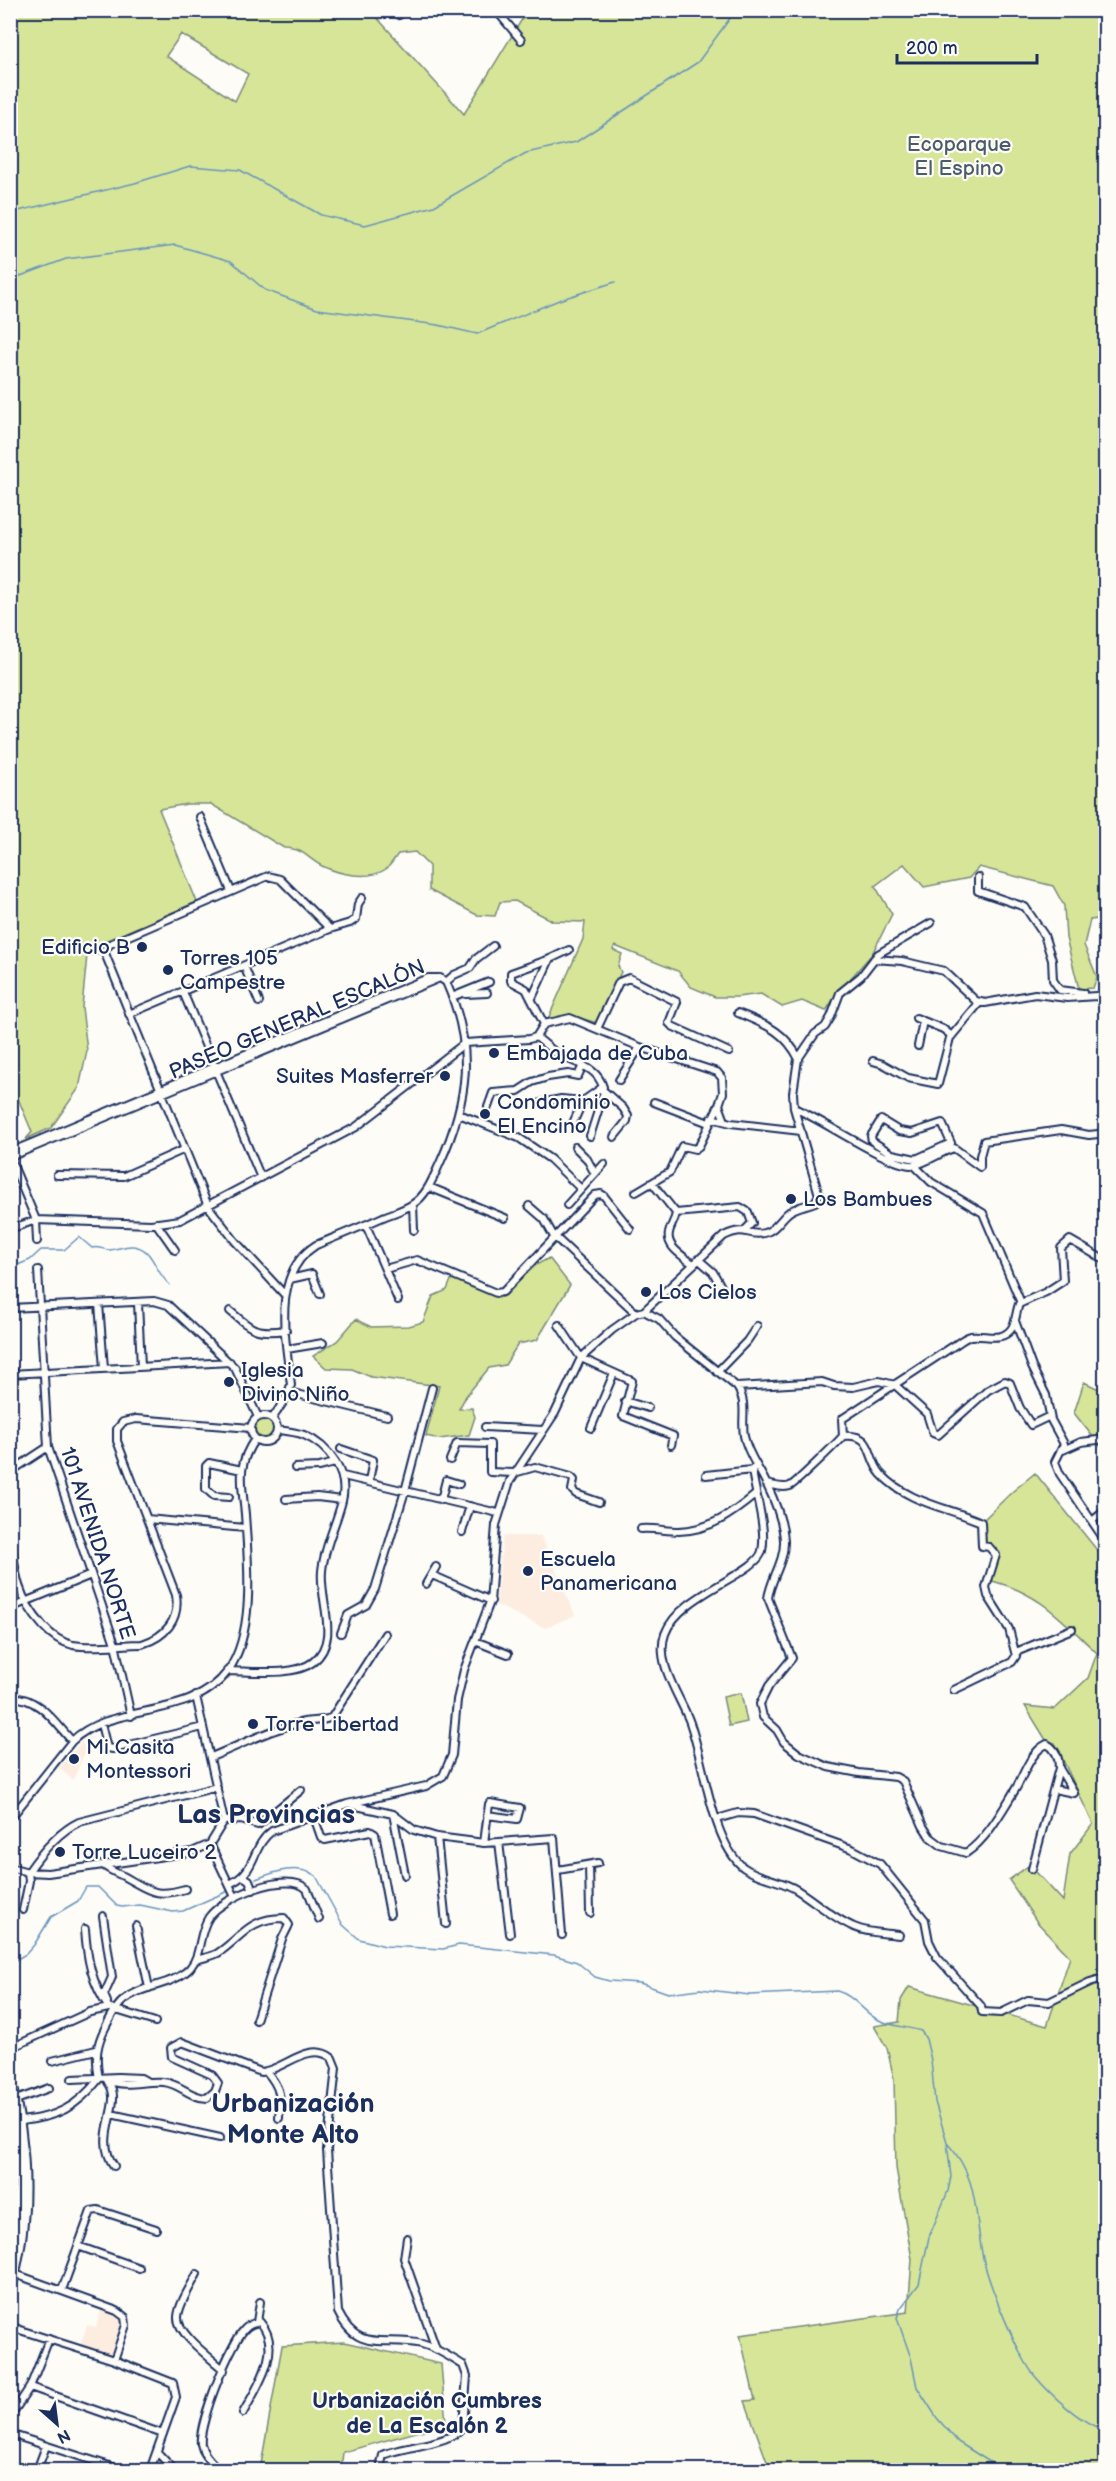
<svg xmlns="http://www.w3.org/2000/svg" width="1116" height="2481" font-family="'Balsamiq Sans',sans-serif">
  <rect width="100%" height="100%" fill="#fdfcf7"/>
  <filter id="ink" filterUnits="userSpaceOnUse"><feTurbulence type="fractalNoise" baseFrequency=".0167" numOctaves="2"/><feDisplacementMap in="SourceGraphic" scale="12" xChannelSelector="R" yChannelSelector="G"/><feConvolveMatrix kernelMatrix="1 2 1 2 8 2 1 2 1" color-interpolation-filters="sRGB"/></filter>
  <g filter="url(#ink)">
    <!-- built -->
    <path fill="#fdede1" d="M503 1536H541L575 1615 545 1628 496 1605Z
      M82 1741 86 1750 73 1780 59 1768Z
      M102 2307 122 2317 123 2325 113 2357 80 2346 87 2325 96 2327Z"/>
    <!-- green -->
    <path fill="#d7e598" stroke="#798a7b" stroke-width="1.5" fill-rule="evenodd" d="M11 11H371L464 114 524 16 521 11H1105L1106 918 1090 920 1084 945 1097 977 1093 988 1079 989 1066 938 1064 906 1053 886 979 867 969 878 924 887 904 864 875 886 892 914 872 954 836 995 826 1011 802 1001 782 1007 761 994 737 997H715L691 987 678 971 615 946 613 950 622 954 618 966 621 972 597 1023 570 1015 548 1019 583 939 585 922 553 921 515 901 500 902 495 916 477 915 429 890V866L415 852 398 854C394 859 390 866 386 869 369 881 339 874 322 866 305 857 305 849 284 848L211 804H187L159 809 197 902 100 943 98 955H87L82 1007 87 1051 79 1088 51 1128 26 1139 32 1132 14 1089 11 1090ZM181 34 248 74 235 101 166 56Z
      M549 1258 570 1285 537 1340 518 1344 505 1365 489 1368 466 1396 459 1409 472 1408 475 1417 469 1435 439 1439 426 1436 439 1386 371 1377 352 1369 326 1368 313 1356 337 1341 356 1319 371 1327 409 1326 423 1322 433 1296 447 1290 453 1275 501 1297 536 1265Z
      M1084 1382 1105 1392V1452L1074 1413Z
      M253 1429a11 11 0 1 1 22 0a11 11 0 1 1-22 0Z
      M1035 1473 1105 1560V2470H770L745 2401 755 2400 740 2335 908 2312 912 2259 896 2168 894 2079 887 2048 874 2026 899 2022 901 2000 909 1987 1047 2026 1070 1957 1037 1922 1009 1880 1028 1866 1033 1874 1036 1872 1063 1901 1070 1854 1093 1824 1055 1743 1046 1740 1025 1706 1055 1709 1088 1678 1097 1653C1061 1619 1039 1592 988 1580L995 1555 982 1546 981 1522 1013 1491Z
      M741 1693 747 1722 729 1726 723 1697Z
      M344 2342 441 2364 446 2424 343 2452 341 2470H260L282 2346Z"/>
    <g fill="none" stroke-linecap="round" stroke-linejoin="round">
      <!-- stream -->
      <path stroke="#6794bc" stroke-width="1.5" d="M10 213 135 183 190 166 240 170 321 215 365 225 434 206 526 153 576 142 698 62 736 10
        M10 280 66 259 175 245 231 261 265 290 317 309 438 325 477 334 559 300 615 282
        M10 1268 30 1260 41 1250H64L79 1237 92 1248C99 1246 103 1250 110 1250 118 1249 126 1245 133 1246 154 1248 154 1272 170 1285
        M256 1879C274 1872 298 1863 316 1876L343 1925 359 1939 385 1946 443 1949 459 1945 554 1955 577 1962 595 1977 609 1981 640 1983 668 1993 700 1989 750 1995 837 1991C853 1995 862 2010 875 2018 890 2027 905 2026 921 2031L926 2039 931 2060 935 2102 947 2142 951 2177 948 2191 929 2237 919 2284 900 2309 897 2318 911 2358 917 2387 937 2418 958 2442 1001 2469 1008 2470
        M10 1963 26 1954 34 1945 51 1917 78 1901 86 1887H98L117 1906 122 1907 140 1905 173 1912 183 1911 228 1891
        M947 2143C980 2178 974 2215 983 2258 989 2285 1017 2353 1034 2375 1049 2393 1082 2425 1106 2430"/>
      <!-- minor casing -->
      <g stroke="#1b2f5e" stroke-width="10">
        <path id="minor" d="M394 10 399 15 406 10
          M496 10 521 40
          M200 817 231 891
          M978 877V891L1025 907 1044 935 1052 960 1053 980 1060 990 1083 993V997
          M550 959 569 950
          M874 959 902 961 944 971 976 1001 985 1003 1035 994 1067 998 1096 996 1106 998
          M244 966 259 1002
          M446 982 454 975 470 968 476 959 493 946
          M183 992 261 1178
          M466 994 487 993
          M452 997 489 982
          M532 998 550 959 511 973V981L526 989 544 1024
          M738 1013C766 1025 784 1030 799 1059
          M129 1014 330 929 350 923 356 919 358 904 362 898
          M916 1018 943 1029 952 1036
          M597 1029 619 982 629 978 677 1002 669 1023 672 1026 729 1052
          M536 1037C543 1042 548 1047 555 1052 572 1064 596 1064 603 1087L583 1101 573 1123
          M918 1046 923 1021
          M873 1061 883 1064 908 1078 938 1084 950 1038 980 1002
          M619 1080 640 1047
          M605 1092 623 1108 628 1116 627 1121 614 1137
          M654 1102 709 1123
          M541 1103 561 1099 583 1101
          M719 1105 725 1121
          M488 1107 493 1093 518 1091 532 1082 548 1077 568 1074 578 1076 583 1065
          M794 1108C822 1119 891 1168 915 1165 928 1162 941 1152 954 1148L980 1167
          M459 1114 519 1138 550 1159 581 1189
          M711 1118 731 1123 801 1131
          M881 1120 899 1131 912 1133 942 1123 951 1143 916 1159 892 1154 872 1141 871 1136Z
          M590 1136 604 1092
          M575 1147 587 1159 595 1174
          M10 1152 428 978H439
          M10 1157 440 978
          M10 1158 36 1220 37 1241
          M914 1165 931 1182 983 1213 1021 1303
          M980 1167V1156L984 1141 1061 1130 1089 1135 1098 1134 1106 1130
          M57 1175 124 1176 185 1149
          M653 1184 676 1213
          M429 1187 505 1218
          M413 1204 414 1230
          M567 1205 604 1164
          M529 1206 544 1219 553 1235 636 1313
          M676 1213 740 1207 748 1212 752 1223 745 1230
          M676 1213C675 1221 670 1226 669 1233 666 1247 683 1256 693 1264
          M156 1223 175 1250
          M366 1225 398 1300
          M10 1229 36 1220 151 1224 180 1220 356 1127 465 1043 529 1039 536 1037 544 1024 570 1018 640 1047 717 1072 722 1078 723 1093 719 1105 699 1146 695 1149 682 1146 670 1172 636 1192
          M698 1259 713 1272 724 1292
          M385 1269 417 1260 496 1293 503 1292 595 1195 601 1194 604 1196 630 1229
          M38 1270 48 1447 115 1644 131 1716
          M290 1279 312 1274 320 1294
          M284 1294 235 1241 208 1206 104 951 110 944 268 876 280 879 330 929
          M138 1303 141 1367
          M99 1304 104 1368
          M10 1308 154 1301 168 1305 235 1368 258 1417
          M230 1311C252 1330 256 1334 286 1330
          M644 1311 659 1319 675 1337 737 1387C748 1403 741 1418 744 1436 747 1453 759 1468 766 1483 774 1499 783 1522 784 1540 785 1561 771 1578 768 1598L792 1658 769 1686 760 1704 763 1717 777 1730 784 1742 799 1754 828 1767 859 1773 896 1777 903 1781 923 1826 930 1837 942 1846 966 1853C987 1839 1002 1811 1015 1790 1024 1775 1030 1752 1047 1744 1056 1749 1059 1758 1059 1768L1032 1869
          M1015 1321 1032 1367 1046 1395 1051 1420 1064 1444 1055 1462 1060 1474 1106 1542
          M559 1325 581 1358 632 1381 623 1416 673 1436 671 1445
          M287 1349 323 1343
          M717 1372 747 1341 757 1326
          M10 1374 230 1362
          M737 1387 822 1382 834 1386 853 1387 879 1381 895 1385 927 1414 933 1433 938 1435 988 1390 1005 1381 1010 1383 1020 1408 1031 1425 1050 1416
          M289 1392 387 1416
          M625 1401 648 1408
          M251 1429a13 13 0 1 1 26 0a13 13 0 1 1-26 0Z
          M272 1419 286 1398 291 1385C286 1340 270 1274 316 1245 338 1236 361 1227 383 1217 393 1213 404 1210 413 1204 427 1195 433 1178 440 1163 469 1099 475 1047 446 982L440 978
          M485 1427 543 1430
          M591 1428 614 1373
          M843 1436C875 1433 866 1457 881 1474 908 1503 947 1507 981 1522L982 1546 989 1547 996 1555 986 1587 988 1596 1009 1629 1016 1656 1012 1662 954 1690
          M341 1449 373 1460 369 1481
          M1063 1450 1081 1442 1106 1439
          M450 1460 457 1443 490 1444V1472L514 1473 535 1467 571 1477 574 1480 572 1490 576 1494 599 1502
          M756 1465 752 1470C755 1494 767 1528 762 1551 757 1574 679 1594 665 1634 655 1662 679 1695 689 1720 704 1759 711 1841 743 1867 759 1879 780 1879 797 1890 816 1902 833 1918 854 1927 867 1933 884 1933 899 1935
          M295 1468 319 1467 335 1463
          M10 1472 48 1447
          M706 1475 752 1470
          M343 1476 498 1513
          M766 1484C773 1485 783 1489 790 1486 795 1484 837 1443 843 1436L842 1419 958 1343C962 1340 966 1337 971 1336 985 1334 1002 1343 1012 1328 1016 1321 1016 1312 1019 1304L1046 1292 1063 1281 1061 1248 1070 1240 1106 1261
          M229 1497 214 1496 206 1489V1466L209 1463 242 1470
          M286 1499 317 1497 342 1500
          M441 1500 446 1480 459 1484
          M147 1519 245 1528
          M1092 1521 1106 1510
          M10 1528C15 1568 14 1594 43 1626 51 1635 60 1642 73 1645 95 1649 120 1644 142 1644 165 1637 180 1620 176 1595L117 1441V1429L123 1422 136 1419 251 1428
          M641 1529C654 1528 666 1531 679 1531 710 1530 732 1514 755 1495
          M462 1532 470 1506
          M432 1575 491 1601
          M426 1584 436 1567
          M10 1608 91 1575
          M341 1633 348 1615 366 1605 375 1589 405 1491 432 1388
          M475 1641 508 1654
          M1016 1652 1072 1629
          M227 1671C250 1671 294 1677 313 1662 341 1640 319 1601 322 1571 324 1547 336 1525 342 1501 349 1473 329 1446 304 1435 296 1432 286 1431 277 1430
          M10 1697C39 1697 54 1721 72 1741
          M101 1724 107 1748 113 1749 203 1727
          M211 1757C241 1745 272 1728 304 1722 313 1720 323 1722 332 1717L385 1634
          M1059 1768 1074 1793
          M1054 1789 1074 1793
          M352 1805 393 1814 414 1830 437 1837 484 1843 554 1838 562 1935
          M393 1814 405 1875
          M314 1817 321 1837 325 1840 370 1831 375 1834 390 1914
          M10 1819 72 1741C113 1701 191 1722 228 1671 256 1631 248 1561 245 1514 242 1483 236 1466 255 1439
          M717 1819 738 1813 754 1814 852 1849 880 1864 925 1920 929 1941 937 1957 981 2006 982 2012 1001 2013 1028 2000 1049 2002 1090 1982 1100 1979 1106 1982
          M224 1821 241 1820 258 1825 301 1790
          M437 1837 446 1924
          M499 1842 510 1934
          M484 1843 489 1804 490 1803 520 1808 517 1819 487 1815
          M210 1844 235 1897
          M103 1865C109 1870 116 1873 123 1876 149 1890 154 1898 185 1889
          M589 1865 590 1913
          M10 1867 28 1872 48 1873 192 1852 210 1844 224 1821 196 1696
          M558 1870 598 1863
          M244 1877 249 1880 253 1890
          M229 1884C257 1873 251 1846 272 1831L347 1804 426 1786 443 1776 452 1755 457 1700 464 1670 490 1602 496 1525 510 1481 555 1413 581 1358 612 1330 636 1313 644 1311 724 1236C747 1225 747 1237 764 1233 775 1231 781 1218 789 1212 798 1206 806 1206 815 1202L819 1195 794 1108 793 1093 798 1059 815 1034 825 1027 831 1017 840 993 861 976 878 954 931 923
          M23 1910 29 1881 28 1872C41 1853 58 1832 79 1822L217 1787
          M103 1916 112 1977 104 1995 107 2002
          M136 1926 149 1988
          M195 1960C202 1958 211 1957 218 1953 243 1936 249 1918 284 1918L289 1925 282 1939 256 2020
          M113 2009 155 2022
          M15 2046 90 2012 109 2008C91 1983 87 1958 85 1929
          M52 2061 96 2050
          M266 2071C281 2088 281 2097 279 2118
          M72 2079 118 2077 141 2078 148 2082
          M106 2079C125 2089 143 2080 163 2082 180 2083 190 2098 207 2098L215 2091 218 2083 212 2075 172 2057 171 2048 182 2042 261 2072C284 2070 309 2040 332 2058L336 2068 327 2150 338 2312C359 2355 385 2335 422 2344 437 2348 450 2357 463 2365L467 2376 463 2425C456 2444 403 2446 383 2455L381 2464 384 2470
          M108 2082C125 2103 92 2136 114 2166
          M16 2100 49 2088
          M111 2114 220 2138
          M21 2121C57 2117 76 2108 99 2079 95 2058 96 2045 106 2026 111 2017 115 2007 124 2000 143 1984 172 1987 190 1968 202 1954 198 1933 209 1917 223 1897 287 1870 307 1889L319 1919
          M407 2238 404 2258 436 2349
          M78 2246 139 2268
          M15 2274 117 2311 125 2317 126 2325 114 2360
          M197 2274C191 2286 179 2303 178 2317 177 2334 212 2359 224 2370
          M62 2290 91 2211 98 2210 156 2229
          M257 2322 260 2302
          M10 2325 20 2330 114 2360 173 2383 176 2397 150 2470
          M30 2387 163 2434
          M10 2417 30 2387 49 2339
          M10 2434 122 2470
          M157 2452 174 2470
          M37 2470 46 2446
          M219 2470C212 2462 203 2455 201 2444 198 2424 232 2338 247 2327 251 2323 255 2323 260 2322 284 2349 257 2387 243 2413"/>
      </g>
      <!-- major casing -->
      <g stroke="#1b2f5e" stroke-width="12">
        <path id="major" d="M10 2075C28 2147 31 2219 10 2291
          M10 2102C23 2159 20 2214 10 2272"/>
      </g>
      <!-- minor -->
      <use href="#minor" stroke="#fdfcf7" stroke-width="6"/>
      <!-- major -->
      <use href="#major" stroke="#fdfcf7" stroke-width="8"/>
    </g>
  </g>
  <!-- markers -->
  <g fill="#1b2f5e" stroke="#fdfcf7" stroke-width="2">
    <circle cx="142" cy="947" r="6"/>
    <circle cx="168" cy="970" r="6"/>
    <circle cx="494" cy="1053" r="6"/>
    <circle cx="445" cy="1076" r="6"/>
    <circle cx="485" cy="1114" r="6"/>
    <circle cx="791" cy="1199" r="6"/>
    <circle cx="646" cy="1292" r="6"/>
    <circle cx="229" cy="1382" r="6"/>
    <circle cx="528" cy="1571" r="6"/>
    <circle cx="253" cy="1724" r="6"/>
    <circle cx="74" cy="1759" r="6"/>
    <circle cx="60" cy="1852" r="6"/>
  </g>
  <g text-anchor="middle" stroke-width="4.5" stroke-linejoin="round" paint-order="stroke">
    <!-- park labels -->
    <g font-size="21" fill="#4a5c6c" stroke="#fdfcf7">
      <text x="959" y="151">Ecoparque<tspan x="959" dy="24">El Espino</tspan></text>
    </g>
    <!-- poi labels -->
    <g font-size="21" fill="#1b2f5e" stroke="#fdfcf7" text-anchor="start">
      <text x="130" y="954" text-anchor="end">Edificio B</text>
      <text x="180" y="965">Torres 105<tspan x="180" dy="24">Campestre</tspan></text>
      <text x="506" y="1060">Embajada de Cuba</text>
      <text x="433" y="1083" text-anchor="end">Suites Masferrer</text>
      <text x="497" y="1109">Condominio<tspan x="497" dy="24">El Encino</tspan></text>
      <text x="803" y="1206">Los Bambues</text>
      <text x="658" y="1299">Los Cielos</text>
      <text x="241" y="1377">Iglesia<tspan x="241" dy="24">Divino Niño</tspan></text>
      <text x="540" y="1566">Escuela<tspan x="540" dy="24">Panamericana</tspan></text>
      <text x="265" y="1731">Torre Libertad</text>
      <text x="86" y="1754">Mi Casita<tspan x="86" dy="24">Montessori</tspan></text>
      <text x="72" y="1859">Torre Luceiro 2</text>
    </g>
    <!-- street labels -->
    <g font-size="21" fill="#1b2f5e" stroke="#fdfcf7">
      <text transform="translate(297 1019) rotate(-23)" y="7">PASEO GENERAL ESCALÓN</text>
      <text transform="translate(98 1543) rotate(72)" y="7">101 AVENIDA NORTE</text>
    </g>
    <!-- neighbourhood labels -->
    <g font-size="22" font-weight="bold" fill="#1b2f5e" stroke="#fdfcf7">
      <text x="427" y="2408">Urbanización Cumbres<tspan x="427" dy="25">de La Escalón 2</tspan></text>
    </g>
    <!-- district labels -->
    <g font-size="27" font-weight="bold" fill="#1b2f5e" stroke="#fdfcf7">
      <text x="266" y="1823">Las Provincias</text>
      <text x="293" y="2112">Urbanización<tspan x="293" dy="31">Monte Alto</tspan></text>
    </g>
  </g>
  <!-- margin -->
  <rect width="1116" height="2481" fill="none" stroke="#fdfcf7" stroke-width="36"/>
  <rect x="18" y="18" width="1080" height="2445" fill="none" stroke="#1b2f5e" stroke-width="2" filter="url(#ink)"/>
  <!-- north arrow -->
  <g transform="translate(57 2424) rotate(152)" stroke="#fdfcf7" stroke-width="4.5" paint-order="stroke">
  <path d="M0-4.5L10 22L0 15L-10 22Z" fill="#1b2f5e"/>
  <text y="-9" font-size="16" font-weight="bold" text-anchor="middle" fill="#1b2f5e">N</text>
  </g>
  <!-- scale -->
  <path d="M897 54v9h140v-9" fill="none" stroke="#1b2f5e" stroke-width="3"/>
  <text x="906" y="54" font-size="18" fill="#1b2f5e" stroke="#fdfcf7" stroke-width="4.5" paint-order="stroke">200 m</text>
</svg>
